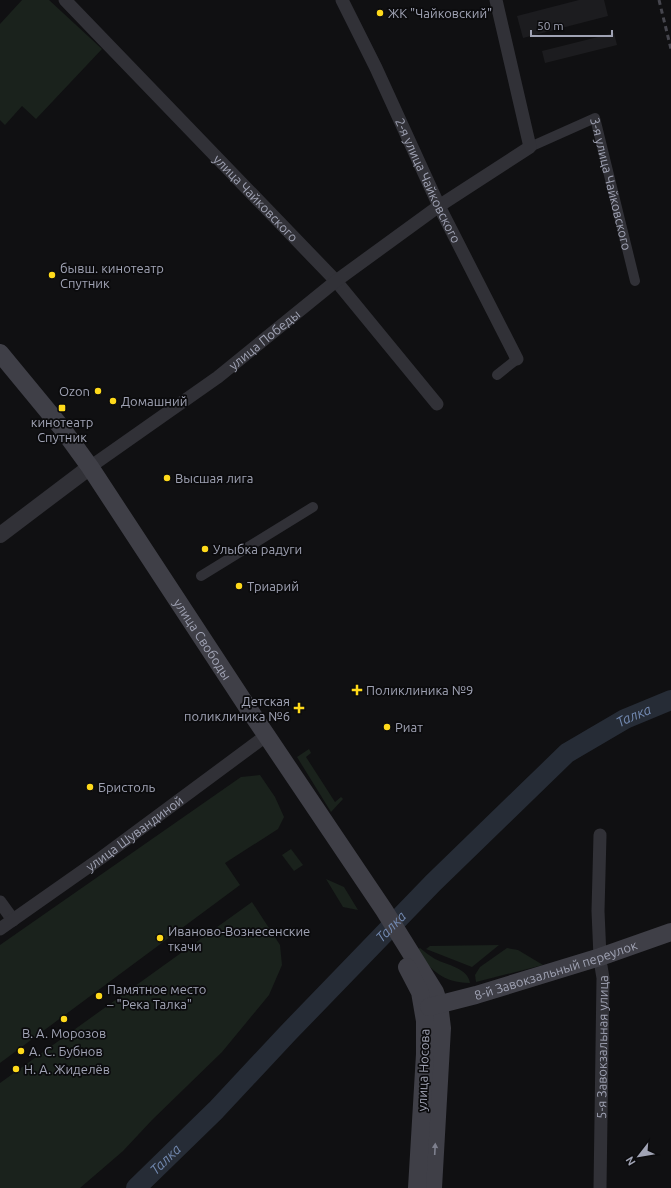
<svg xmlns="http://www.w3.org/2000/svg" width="671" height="1188" font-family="Ubuntu,sans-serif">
  <rect width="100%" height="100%" fill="#101012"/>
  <!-- built -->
  <path fill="#1c1c1f" d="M579 0H604L608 16 523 38 517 16Z
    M614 33 617 45 545 63 542 51Z"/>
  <!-- green -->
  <path fill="#1a221c" d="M22 0H49L102 49 36 119 22 106 5 125 0 120V24Z
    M309 749 311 753 306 757 335 802 341 797 343 799 331 812 297 757Z
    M260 775 275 797 284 817 278 829 225 863 240 885 0 1063V945L241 777Z
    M291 849 303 865 294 871 282 855Z
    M326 879 344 887 358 910 343 907Z
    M252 902 280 945 282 965 269 995 222 1052 152 1120 123 1151 80 1188H0V1083Z
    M499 945 472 967 426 949 430 946Z
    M420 948C425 952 430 956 435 959 447 965 468 968 470 983 442 982 432 971 416 950Z
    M507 948 518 950 543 965 476 982 475 975 480 967Z"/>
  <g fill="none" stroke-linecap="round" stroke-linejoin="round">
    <!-- river -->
    <path stroke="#262c36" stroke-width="20" id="s1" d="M136 1188 216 1110 288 1033 433 883 567 753 625 719 671 700"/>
    <!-- pedestrian -->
    <g stroke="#313137" stroke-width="10">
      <path id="s2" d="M530 147 595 118 635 281"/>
      <path d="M497 375 517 359"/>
      <path d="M201 576 313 507"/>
    </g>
    <!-- minor -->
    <g stroke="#313137" stroke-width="13">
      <path id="s3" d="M65 0 336 281 437 404"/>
      <path id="s4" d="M342 0 376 68 439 206 517 359"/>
      <path id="s5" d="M90 467 218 377 336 281 439 206 530 147 496 0"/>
      <path d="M600 835 598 911 600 957"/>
      <path d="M0 902 13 920"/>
      <path id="s6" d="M0 929 101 858 267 735"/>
      <path id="s7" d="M600 1188 603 978 601 966"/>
    </g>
    <!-- tertiary -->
    <path stroke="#313137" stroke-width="16" d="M0 535 90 467"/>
    <!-- secondary -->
    <g stroke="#3f3f47" stroke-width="18">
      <path id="s8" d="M0 353 61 427 90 467 248 708 384 910 435 992 439 1004 442 1028 433 1188"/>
      <path d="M407 967 420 992 425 1021V1054L417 1188"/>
      <path id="s9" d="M429 1007 476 995 600 957 671 932"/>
    </g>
    <!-- rail -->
    <path stroke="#46464e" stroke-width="3" stroke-dasharray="5 4" stroke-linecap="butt" d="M659 0 671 49"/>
  </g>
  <!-- one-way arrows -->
  <defs><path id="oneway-solid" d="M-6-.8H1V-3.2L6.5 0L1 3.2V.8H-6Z"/></defs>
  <use fill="#7e808e" href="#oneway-solid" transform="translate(435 1149) rotate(-87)"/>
  <!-- markers -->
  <g fill="#ffda1b" stroke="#0b0b0d" stroke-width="1.5">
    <circle cx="380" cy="13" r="4"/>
    <circle cx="52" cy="275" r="4"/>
    <circle cx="98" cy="391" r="4"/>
    <circle cx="113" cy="401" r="4"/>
    <rect x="58" y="404" width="8" height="8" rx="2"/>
    <circle cx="167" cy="478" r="4"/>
    <circle cx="205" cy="549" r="4"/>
    <circle cx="239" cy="586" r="4"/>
    <path d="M355 684h4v4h4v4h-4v4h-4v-4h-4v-4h4z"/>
    <path d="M297 702h4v4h4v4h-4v4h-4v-4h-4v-4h4z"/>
    <circle cx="387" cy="727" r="4"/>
    <circle cx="90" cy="787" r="4"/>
    <circle cx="160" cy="938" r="4"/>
    <circle cx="99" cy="996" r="4"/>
    <circle cx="64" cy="1019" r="4"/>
    <circle cx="21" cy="1051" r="4"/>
    <circle cx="16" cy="1069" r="4"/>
  </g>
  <g text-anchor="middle" stroke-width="3.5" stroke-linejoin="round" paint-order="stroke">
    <!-- poi labels -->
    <g font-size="13" fill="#a0a3b4" stroke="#0b0b0d" text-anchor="start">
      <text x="388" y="18">ЖК "Чайковский"</text>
      <text x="60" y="273">бывш. кинотеатр<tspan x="60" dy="15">Спутник</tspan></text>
      <text x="90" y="396" text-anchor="end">Ozon</text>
      <text x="121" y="406">Домашний</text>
      <text x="62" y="427" text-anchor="middle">кинотеатр<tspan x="62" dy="15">Спутник</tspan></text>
      <text x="175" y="483">Высшая лига</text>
      <text x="213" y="554">Улыбка радуги</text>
      <text x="247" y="591">Триарий</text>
      <text x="366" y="695">Поликлиника №9</text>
      <text x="290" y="706" text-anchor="end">Детская<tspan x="290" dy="15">поликлиника №6</tspan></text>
      <text x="395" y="732">Риат</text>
      <text x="98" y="792">Бристоль</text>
      <text x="168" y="936">Иваново-Вознесенские<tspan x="168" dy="15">ткачи</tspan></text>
      <text x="107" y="994">Памятное место<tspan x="107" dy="15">– "Река Талка"</tspan></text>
      <text x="64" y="1038" text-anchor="middle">В. А. Морозов</text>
      <text x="29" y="1056">А. С. Бубнов</text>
      <text x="24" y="1074">Н. А. Жиделёв</text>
    </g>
    <!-- street labels -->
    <g font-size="13" fill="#a0a3b4" stroke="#0b0b0d">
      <text dy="5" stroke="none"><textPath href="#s4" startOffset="200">2-я улица Чайковского</textPath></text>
      <text dy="5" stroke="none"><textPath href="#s2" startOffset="139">3-я улица Чайковского</textPath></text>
      <text dy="5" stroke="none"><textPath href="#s3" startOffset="275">улица Чайковского</textPath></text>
      <text dy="5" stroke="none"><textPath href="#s5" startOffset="216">улица Победы</textPath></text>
      <text dy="5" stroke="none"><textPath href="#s8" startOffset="351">улица Свободы</textPath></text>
      <text dy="5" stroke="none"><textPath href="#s6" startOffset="165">улица Шувандиной</textPath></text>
      <text dy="5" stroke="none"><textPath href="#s9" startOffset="132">8-й Завокзальный переулок</textPath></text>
      <text dy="5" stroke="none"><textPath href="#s7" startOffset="141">5-я Завокзальная улица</textPath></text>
      <text transform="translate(423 1070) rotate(-88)" y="5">улица Носова</text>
    </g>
    <!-- water labels -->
    <g font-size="14" font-style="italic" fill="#738ab2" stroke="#0b0b0d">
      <text dy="5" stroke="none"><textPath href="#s1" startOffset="689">Талка</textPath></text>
      <text dy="5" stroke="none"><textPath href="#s1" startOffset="365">Талка</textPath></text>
      <text dy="5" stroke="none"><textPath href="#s1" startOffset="41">Талка</textPath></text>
    </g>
  </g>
  <!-- north arrow -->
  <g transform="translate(639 1156) rotate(239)" stroke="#0b0b0d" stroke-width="3" paint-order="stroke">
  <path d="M0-3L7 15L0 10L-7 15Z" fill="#a0a3b4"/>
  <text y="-6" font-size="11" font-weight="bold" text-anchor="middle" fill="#a0a3b4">N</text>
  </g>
  <!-- scale -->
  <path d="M531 30v6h81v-6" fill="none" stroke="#a0a3b4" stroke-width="2"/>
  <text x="537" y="30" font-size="12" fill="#a0a3b4" stroke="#0b0b0d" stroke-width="3" paint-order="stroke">50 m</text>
</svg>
